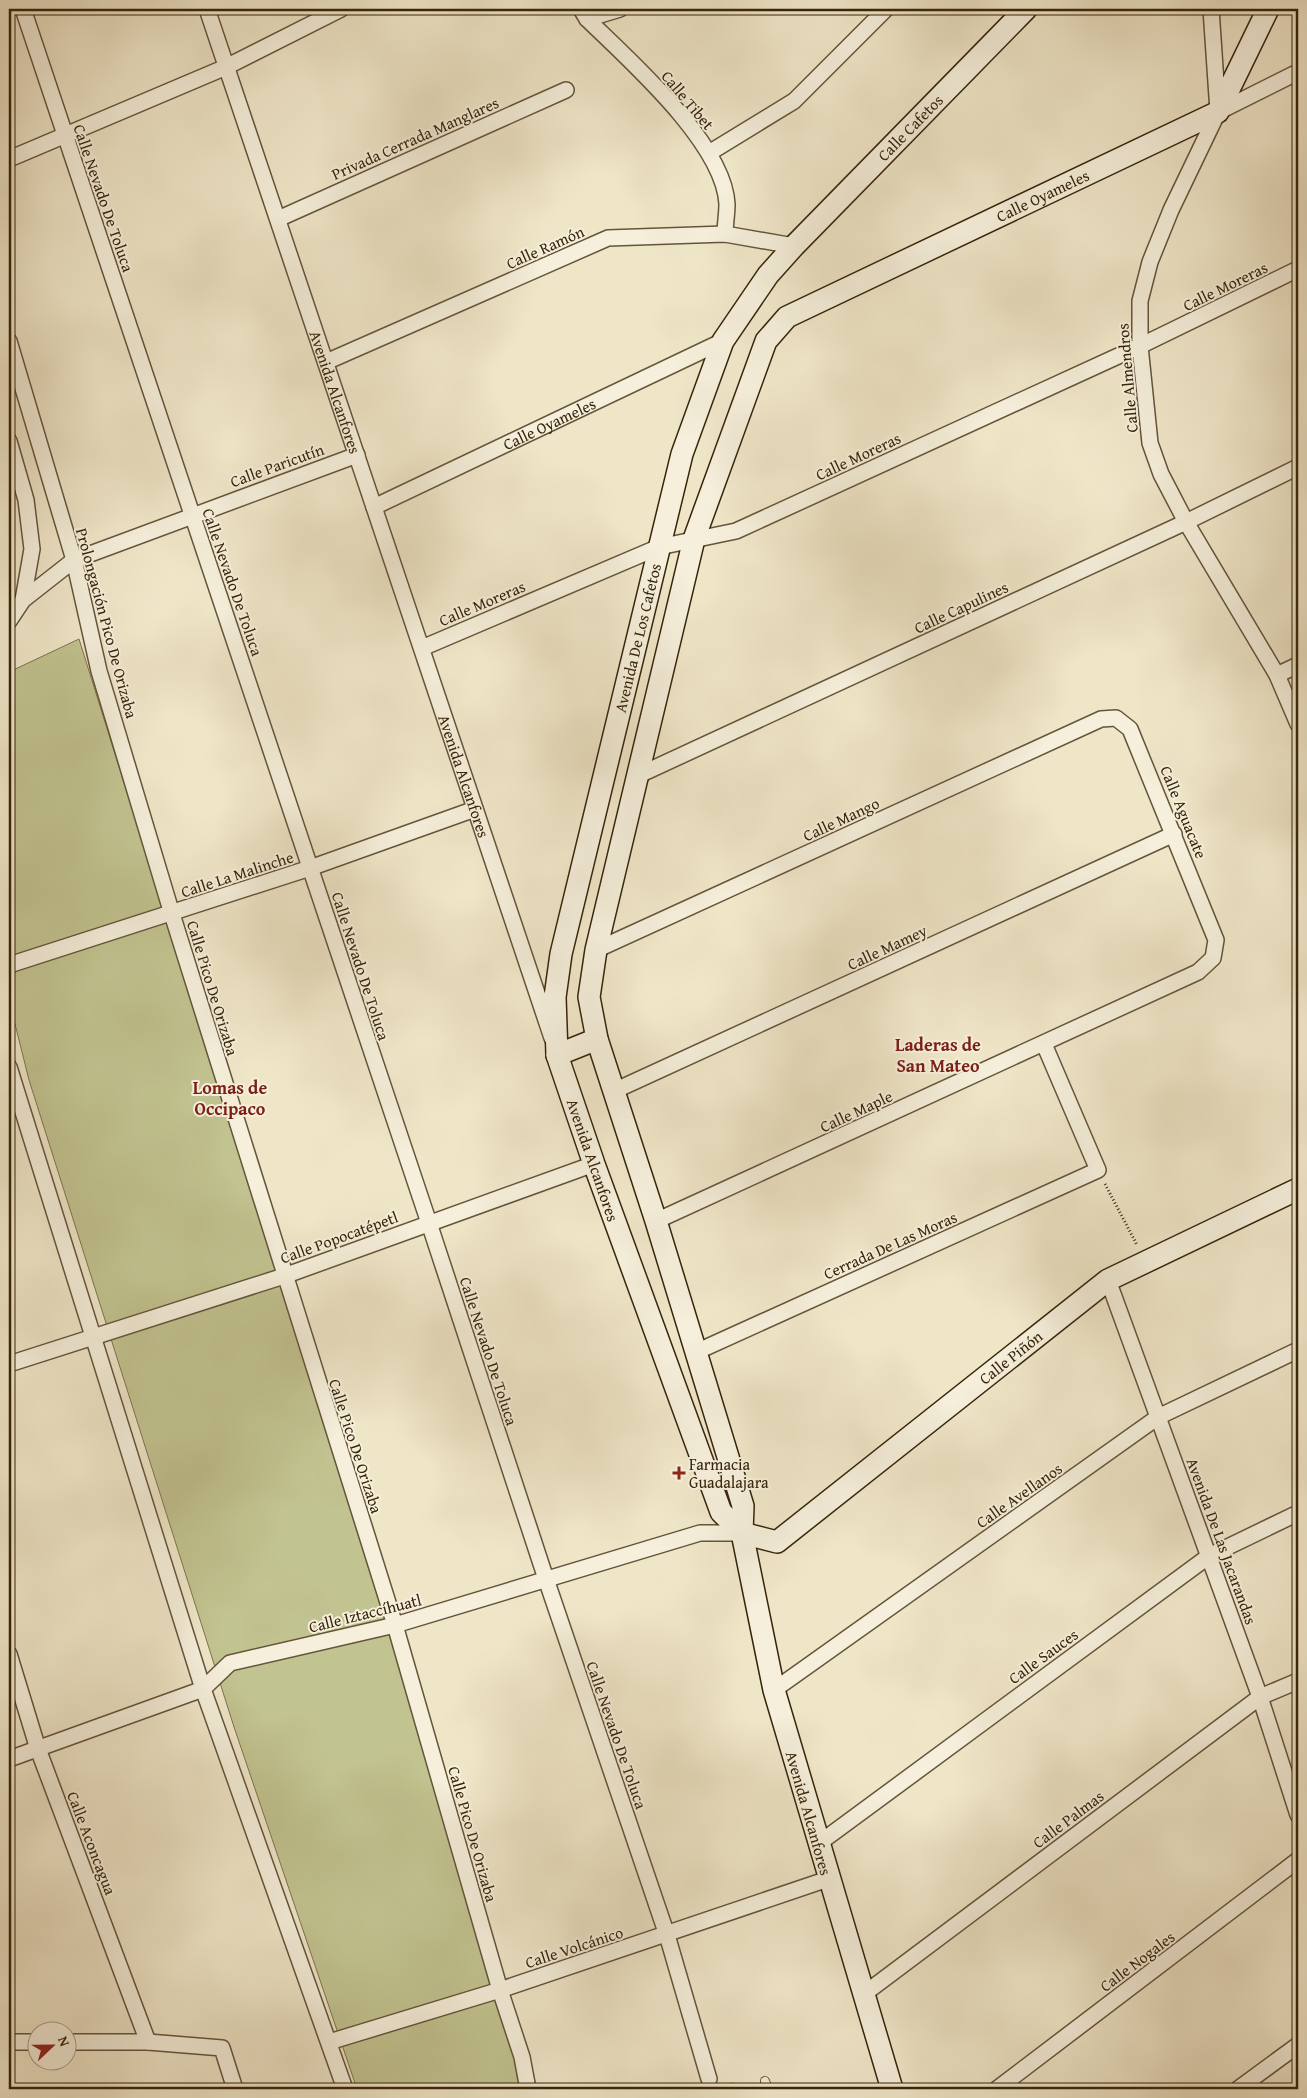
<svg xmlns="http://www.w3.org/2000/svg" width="1307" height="2098" font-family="'Gentium Book Plus',serif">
  <rect width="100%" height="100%" fill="#efe6c8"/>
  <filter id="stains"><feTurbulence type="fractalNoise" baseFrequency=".004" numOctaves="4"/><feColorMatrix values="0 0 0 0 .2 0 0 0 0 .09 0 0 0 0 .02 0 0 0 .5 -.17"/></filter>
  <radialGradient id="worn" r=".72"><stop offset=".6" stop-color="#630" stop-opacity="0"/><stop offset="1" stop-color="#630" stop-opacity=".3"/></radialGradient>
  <!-- green -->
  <path fill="#c1c390" stroke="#7c744d" d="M79 639 533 2089H357L234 1727 29 1080 9 1000V672Z"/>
  <!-- building -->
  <path fill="#dea98a" stroke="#37240a" d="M732 2083 734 2089H709Z"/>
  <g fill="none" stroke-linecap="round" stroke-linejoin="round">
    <!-- lane casing -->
    <g stroke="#65543a" stroke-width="10">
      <path id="lane" d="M765 2081 768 2089"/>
    </g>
    <!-- street casing -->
    <g stroke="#65543a" stroke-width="18">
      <g id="street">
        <path d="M23 9 429 1223 546 1579 667 1935 709 2079"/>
        <path id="s1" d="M207 9 552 1038"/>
        <path d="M581 9 587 19C629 60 724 143 727 204 727 214 725 225 725 234"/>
        <path d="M1211 9 1218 112 1171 210 1150 262 1140 301V346L1150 443 1161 474 1186 522 1277 675 1298 724"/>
        <path d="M587 19 620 9"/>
        <path d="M1218 112 1298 72"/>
        <path d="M709 153 794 101 886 9"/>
        <path d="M9 159 226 67 341 9"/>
        <path d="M278 219 566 90"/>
        <path d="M9 341 74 560 99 671 172 914 395 1625 500 1990 522 2057 528 2089"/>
        <path d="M326 362 608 238 725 234 794 246"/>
        <path d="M9 441 26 500 32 549 23 600"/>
        <path id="s2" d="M374 507 723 341"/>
        <path d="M9 621 23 600 74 560 357 455"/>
        <path d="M422 648 659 547 736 531 1140 346 1298 269"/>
        <path d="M1277 675 1298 665"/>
        <path d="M637 776 1186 522 1298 467"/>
        <path d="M596 950 1101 719 1116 718 1130 729 1216 940 1213 958 1198 972 656 1221"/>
        <path d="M9 965 310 868 475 809"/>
        <path d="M9 1067 203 1689 345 2089"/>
        <path d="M614 1091 1174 834"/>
        <path d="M1108 1280 1260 1697 1298 1815"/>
        <path d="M696 1352 1098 1170 1044 1044"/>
        <path d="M9 1364 284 1276 594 1164"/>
        <path d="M9 1654 38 1749 148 2042"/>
        <path d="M774 1690 1158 1417 1298 1350"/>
        <path d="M9 1759 203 1689 230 1663 395 1625 700 1533H742"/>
        <path d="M818 1844 1209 1556 1298 1513"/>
        <path d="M864 1994 1260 1697 1298 1681"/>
        <path d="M9 2042H38"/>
        <path d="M68 2042H148L222 2048 235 2089"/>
        <path d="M329 2042 500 1990 828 1879"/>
        <path d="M997 2089 1298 1860"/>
        <path d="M1238 2089 1298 2045"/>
      </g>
    </g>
    <!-- secondary casing -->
    <g stroke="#37240a" stroke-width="24">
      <g id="secondary">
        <path d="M557 1055 597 1039"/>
        <path id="s3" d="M742 1533 721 1512 594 1164 557 1055 555 997 561 954 682 454 723 341 768 275 794 246 1026 9"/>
        <path id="s4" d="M742 1533 777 1542 1108 1280 1298 1189"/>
        <path id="s5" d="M892 2089 774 1690 742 1533 743 1506 656 1221 597 1039 589 997 596 950 694 539 766 341 787 317 1218 112 1268 9"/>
      </g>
    </g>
    <!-- path -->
    <path stroke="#37240a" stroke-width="3" stroke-dasharray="1 2.5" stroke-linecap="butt" d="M1105 1184 1137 1245"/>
    <!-- lane -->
    <use href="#lane" stroke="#f5efdb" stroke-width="8"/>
    <!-- street -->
    <use href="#street" stroke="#f5efdb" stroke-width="15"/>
    <!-- secondary -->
    <use href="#secondary" stroke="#f5efdb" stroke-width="21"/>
  </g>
  <!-- markers -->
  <path fill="#8f2418" stroke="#f5efdb" stroke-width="2" d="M676.5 1465.5h5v5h5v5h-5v5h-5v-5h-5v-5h5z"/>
  <g text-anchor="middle" stroke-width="4" stroke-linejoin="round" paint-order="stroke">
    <!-- street labels -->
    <g font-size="16" fill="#37240a" stroke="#f5efdb">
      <text transform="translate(688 100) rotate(50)" y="6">Calle Tibet</text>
      <text dy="6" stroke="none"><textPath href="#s3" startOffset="1536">Calle Cafetos</textPath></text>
      <text transform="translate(415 138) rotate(-24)" y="6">Privada Cerrada Manglares</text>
      <text dy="6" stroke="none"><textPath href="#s5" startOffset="2131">Calle Oyameles</textPath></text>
      <text transform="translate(104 198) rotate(71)" y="6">Calle Nevado De Toluca</text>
      <text transform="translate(545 247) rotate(-24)" y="6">Calle Ramón</text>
      <text transform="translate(1225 286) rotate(-26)" y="6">Calle Moreras</text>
      <text transform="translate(1127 378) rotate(-95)" y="6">Calle Almendros</text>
      <text dy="6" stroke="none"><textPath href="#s1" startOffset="404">Avenida Alcanfores</textPath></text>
      <text dy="6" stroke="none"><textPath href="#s2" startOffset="194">Calle Oyameles</textPath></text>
      <text transform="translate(858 456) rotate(-25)" y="6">Calle Moreras</text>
      <text transform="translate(277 465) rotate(-20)" y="6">Calle Paricutín</text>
      <text transform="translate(233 582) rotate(71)" y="6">Calle Nevado De Toluca</text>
      <text transform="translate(482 603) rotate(-23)" y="6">Calle Moreras</text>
      <text transform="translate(961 607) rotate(-25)" y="6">Calle Capulines</text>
      <text transform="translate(107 623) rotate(75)" y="6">Prolongación Pico De Orizaba</text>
      <text dy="6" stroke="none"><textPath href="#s3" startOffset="942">Avenida De Los Cafetos</textPath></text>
      <text dy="6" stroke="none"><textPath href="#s1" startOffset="809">Avenida Alcanfores</textPath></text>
      <text transform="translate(1184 812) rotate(68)" y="6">Calle Aguacate</text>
      <text transform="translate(841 819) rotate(-25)" y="6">Calle Mango</text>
      <text transform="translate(237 874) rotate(-18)" y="6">Calle La Malinche</text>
      <text transform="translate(887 947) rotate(-25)" y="6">Calle Mamey</text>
      <text transform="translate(361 966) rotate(72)" y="6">Calle Nevado De Toluca</text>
      <text transform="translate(213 988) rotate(73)" y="6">Calle Pico De Orizaba</text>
      <text transform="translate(856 1111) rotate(-25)" y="6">Calle Maple</text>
      <text transform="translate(593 1160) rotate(71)" y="6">Avenida Alcanfores</text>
      <text transform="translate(339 1237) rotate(-20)" y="6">Calle Popocatépetl</text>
      <text transform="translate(890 1245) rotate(-24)" y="6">Cerrada De Las Moras</text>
      <text transform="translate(489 1351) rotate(72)" y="6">Calle Nevado De Toluca</text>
      <text dy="6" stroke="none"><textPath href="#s4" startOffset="334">Calle Piñón</textPath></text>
      <text transform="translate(356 1446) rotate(72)" y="6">Calle Pico De Orizaba</text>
      <text transform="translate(1019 1495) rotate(-35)" y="6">Calle Avellanos</text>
      <text transform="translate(1222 1541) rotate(70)" y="6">Avenida De Las Jacarandas</text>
      <text transform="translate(365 1613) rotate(-14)" y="6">Calle Iztaccíhuatl</text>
      <text transform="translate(1043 1656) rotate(-36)" y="6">Calle Sauces</text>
      <text transform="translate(617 1735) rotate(71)" y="6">Calle Nevado De Toluca</text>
      <text transform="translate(809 1813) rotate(74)" y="6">Avenida Alcanfores</text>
      <text transform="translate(1068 1819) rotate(-37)" y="6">Calle Palmas</text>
      <text transform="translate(473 1834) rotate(74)" y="6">Calle Pico De Orizaba</text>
      <text transform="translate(92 1843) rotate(69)" y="6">Calle Aconcagua</text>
      <text transform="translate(574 1947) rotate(-18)" y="6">Calle Volcánico</text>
      <text transform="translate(1137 1961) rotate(-37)" y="6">Calle Nogales</text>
    </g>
    <!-- poi labels -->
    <g font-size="16" fill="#37240a" stroke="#f5efdb" text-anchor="start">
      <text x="689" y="1470">Farmacia<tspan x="689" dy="18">Guadalajara</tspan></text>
    </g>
    <!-- neighbourhood labels -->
    <g font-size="18" font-weight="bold" fill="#7a1f14" stroke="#f5efdb">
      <text x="938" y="1051">Laderas de<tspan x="938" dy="21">San Mateo</tspan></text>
      <text x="230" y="1094">Lomas de<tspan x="230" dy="21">Occipaco</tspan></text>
    </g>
  </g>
  <!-- margin -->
  <rect width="1307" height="2098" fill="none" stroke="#efe6c8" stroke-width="30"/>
  <rect x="10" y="10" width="1287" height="2078" fill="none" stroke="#37240a" stroke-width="2.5"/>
  <rect x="15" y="15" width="1277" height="2068" fill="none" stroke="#37240a"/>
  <!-- north arrow -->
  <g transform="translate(52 2046) rotate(68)"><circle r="24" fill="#f5efdb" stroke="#a99e87"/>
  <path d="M0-4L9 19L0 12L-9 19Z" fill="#8f2418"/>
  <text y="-8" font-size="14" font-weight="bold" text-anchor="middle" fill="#37240a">N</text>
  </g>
  <rect width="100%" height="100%" filter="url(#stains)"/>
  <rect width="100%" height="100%" fill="url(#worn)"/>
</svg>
